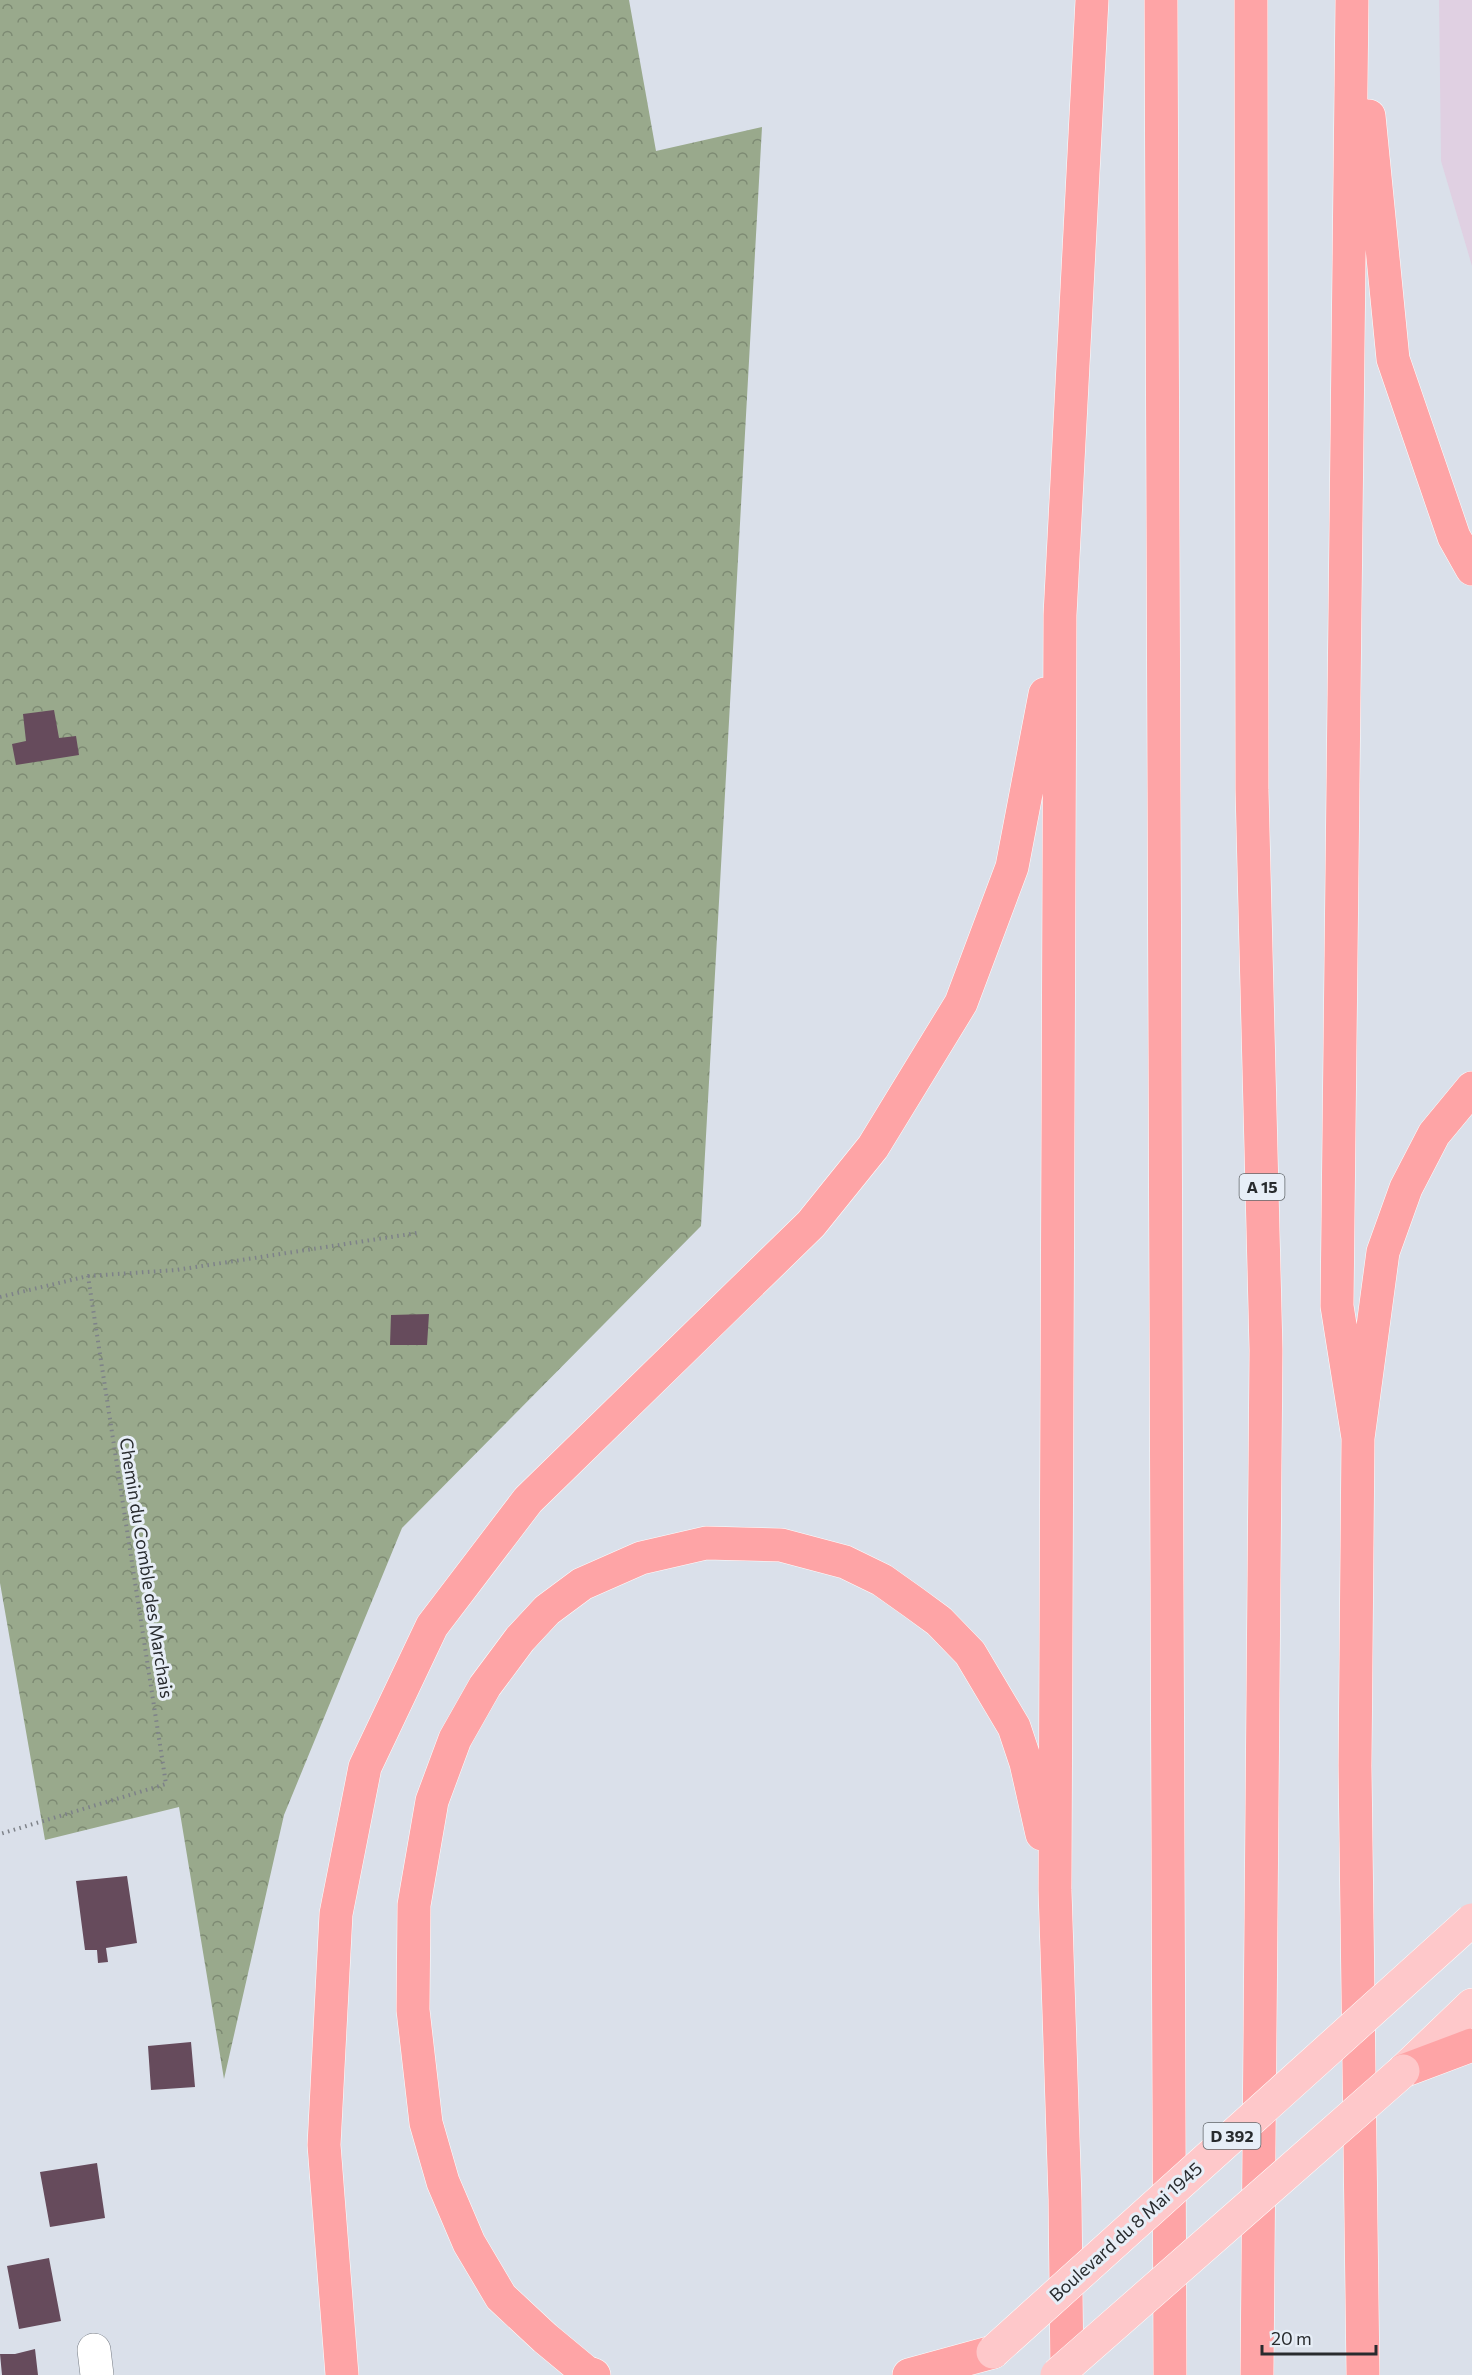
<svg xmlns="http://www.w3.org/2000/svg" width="1472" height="2375" font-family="Commissioner,sans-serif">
  <defs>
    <pattern id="forest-crowns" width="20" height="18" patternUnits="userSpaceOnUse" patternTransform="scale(1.5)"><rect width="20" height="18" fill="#99a98c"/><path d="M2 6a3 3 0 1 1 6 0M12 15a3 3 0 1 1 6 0" fill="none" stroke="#7d8a73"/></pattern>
  </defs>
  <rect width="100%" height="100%" fill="#dae0ea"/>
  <!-- commercial -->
  <path fill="#e0d0e2" d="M1439 0H1472V266L1441 161Z"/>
  <!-- forest -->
  <path fill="url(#forest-crowns)" d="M0 0H629L656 151 762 127 701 1226 402 1528 284 1815 224 2079 179 1807 45 1840 0 1583Z"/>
  <!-- building -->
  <path fill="#664b5c" d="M54 710 59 738 76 736 79 755 16 765 12 744 26 741 23 714Z
    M429 1314 427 1345H390L391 1315Z
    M127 1876 137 1943 106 1948 108 1962 98 1963 97 1950H85L76 1881Z
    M191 2042 195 2087 151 2090 148 2046Z
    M97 2163 105 2218 50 2227 40 2172Z
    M49 2258 61 2321 19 2329 7 2266Z
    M35 2349 38 2375H2L0 2354H15Z"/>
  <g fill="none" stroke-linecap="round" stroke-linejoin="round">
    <!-- minor casing -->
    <g stroke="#727880" stroke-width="34">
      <path id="minor" d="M94 2350 97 2375"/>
    </g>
    <!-- major casing -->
    <g stroke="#fff" stroke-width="34">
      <path id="major" d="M1403 2071 1472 2005"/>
    </g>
    <!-- highway casing -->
    <g stroke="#fff" stroke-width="34">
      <path id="highway" d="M1161 0 1170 2375
        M1251 0 1252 790 1266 1350 1257 2375
        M1352 0 1337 1306 1358 1438
        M1369 116 1393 359 1454 537 1472 569
        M1403 2071 1472 2045
        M342 2375 324 2145 336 1914 365 1767 432 1626 528 1500 811 1224 873 1147 961 1003 1012 867 1045 694
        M594 2375 586 2372 545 2338 501 2297 469 2243 443 2182 426 2123 413 2010 414 1905 432 1801 455 1739 485 1686 520 1639 547 1610 582 1584 641 1558 706 1543 781 1545 845 1562 882 1580 913 1602 939 1621 970 1653 1014 1727 1026 1763 1042 1834
        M909 2375 993 2352
        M1067 2375 1065 2199 1055 1890 1060 615 1092 0
        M1363 2375 1355 1766 1358 1438 1383 1252 1406 1188 1434 1134 1472 1088"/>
    </g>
    <!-- path -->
    <path stroke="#7e8289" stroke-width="4" stroke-dasharray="1.5 4.5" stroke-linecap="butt" d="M88 1276 176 1270 417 1233
      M0 1297 88 1276 166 1784 0 1834"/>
    <!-- minor -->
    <use href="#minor" stroke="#fff" stroke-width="33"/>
    <!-- major -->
    <use href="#major" stroke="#fec8ca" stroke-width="33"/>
    <!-- highway -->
    <use href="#highway" stroke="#fea4a6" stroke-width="33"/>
    <!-- major-bridge casing -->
    <g stroke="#fff" stroke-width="34" stroke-linecap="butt">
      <path id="major-bridge" d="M993 2352 1472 1920
        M1057 2375 1403 2071"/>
    </g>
    <!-- major-bridge -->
    <use href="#major-bridge" stroke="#fec8ca" stroke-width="33"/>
  </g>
  <g text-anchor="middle" stroke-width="6" stroke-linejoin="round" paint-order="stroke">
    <!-- shield labels -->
    <g fill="#e7eef7" stroke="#61666a" stroke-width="1.5">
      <rect x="1239.5" y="1174" width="45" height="26" rx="4.5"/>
      <rect x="1203.5" y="2123" width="57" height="26" rx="4.5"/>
    </g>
    <g font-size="16" font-weight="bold" fill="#282b2e">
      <text x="1262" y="1193">A 15</text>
      <text x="1232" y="2142">D 392</text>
    </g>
    <!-- street labels -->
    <g font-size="18" fill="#282b2e" stroke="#e7eef7">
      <text transform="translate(146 1568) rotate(81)" y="6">Chemin du Comble des Marchais</text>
      <text transform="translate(1126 2232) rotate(-42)" y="6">Boulevard du 8 Mai 1945</text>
    </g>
  </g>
  <!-- scale -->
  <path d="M1262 2345v9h114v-9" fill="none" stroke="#282b2e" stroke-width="3"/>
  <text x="1271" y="2345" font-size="18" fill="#282b2e" stroke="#e7eef7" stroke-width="4.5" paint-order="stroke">20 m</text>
</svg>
